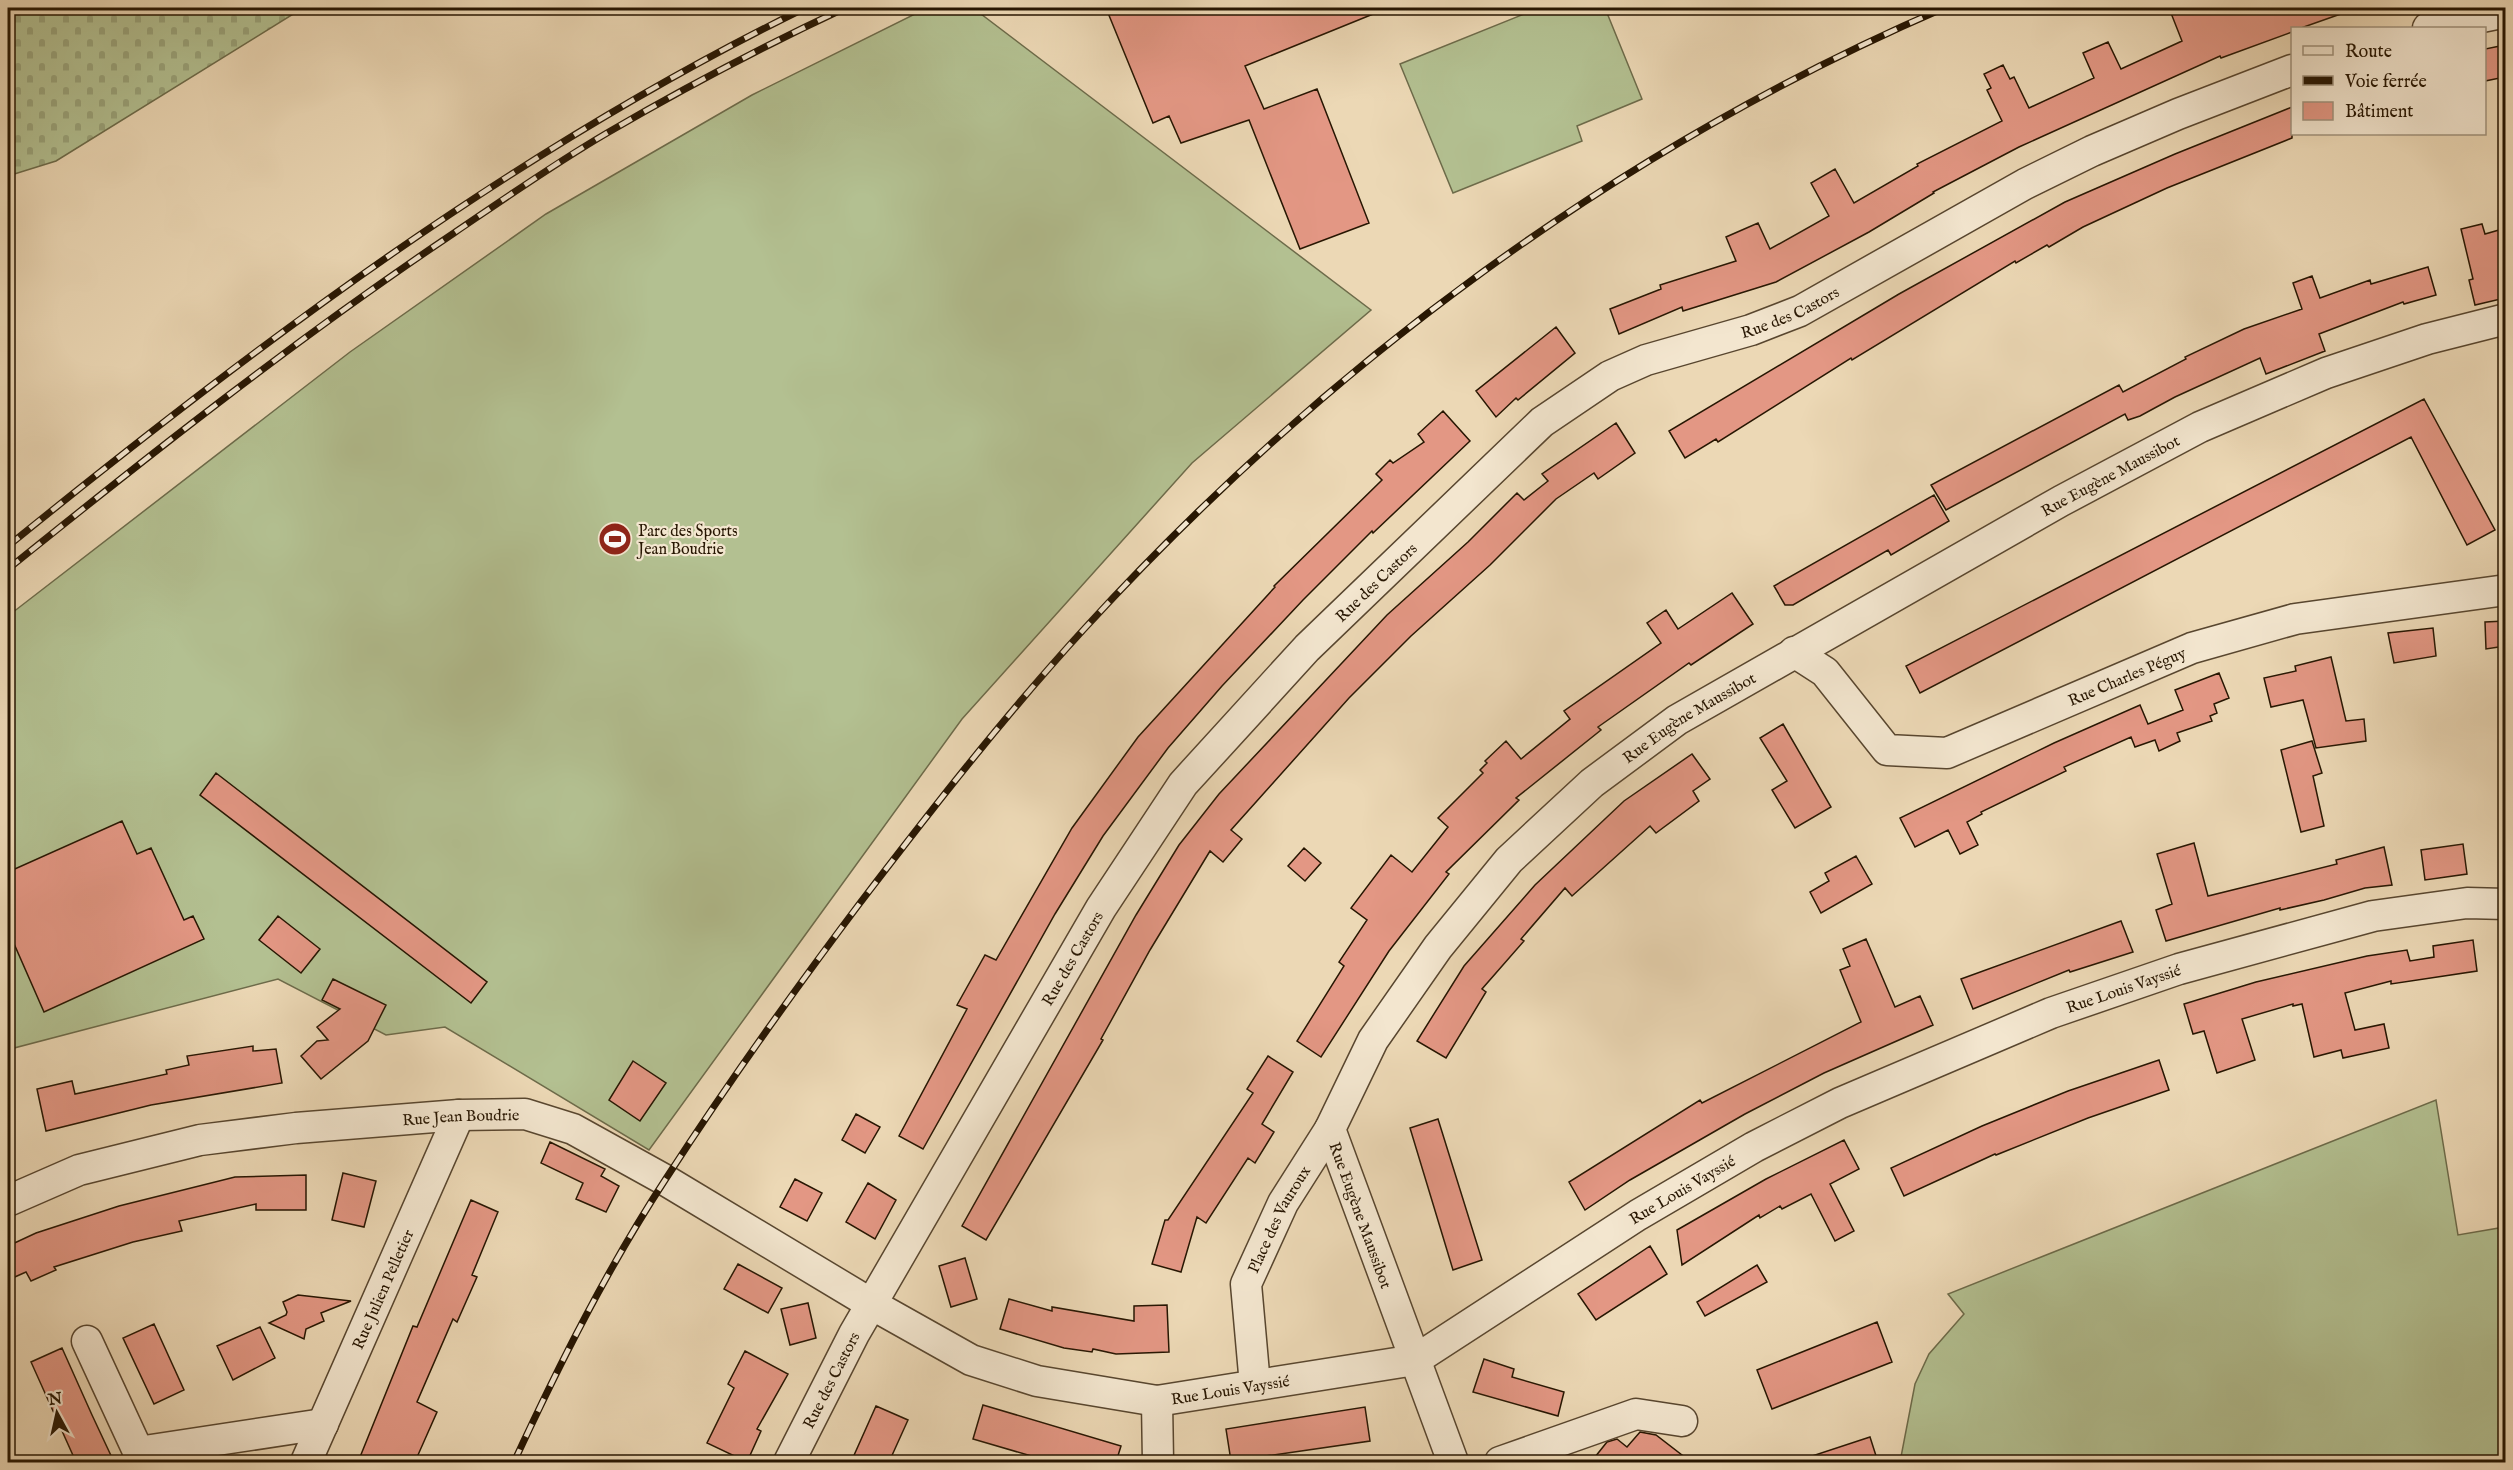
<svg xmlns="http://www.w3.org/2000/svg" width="2513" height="1470" font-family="'IM FELL English',serif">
  <defs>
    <pattern id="cemetery-stones" width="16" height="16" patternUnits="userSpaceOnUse" patternTransform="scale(1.5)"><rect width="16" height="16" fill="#b3c091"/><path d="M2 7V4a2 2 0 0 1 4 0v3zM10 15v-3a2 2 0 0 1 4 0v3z" fill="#9aa47b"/></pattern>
  </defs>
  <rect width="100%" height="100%" fill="#ecd8b5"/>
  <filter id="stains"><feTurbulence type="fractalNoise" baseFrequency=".00333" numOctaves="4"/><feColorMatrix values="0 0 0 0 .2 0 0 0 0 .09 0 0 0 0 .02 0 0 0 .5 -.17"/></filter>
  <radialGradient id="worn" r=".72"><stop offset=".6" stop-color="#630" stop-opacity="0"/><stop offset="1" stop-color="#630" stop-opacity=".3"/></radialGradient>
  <!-- grass -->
  <path fill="#b3c091" stroke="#6d6b4a" stroke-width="1.5" d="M927 8H973L1371 310 1192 463 962 719 649 1150 445 1027 386 1035 278 979 14 1048 8 1034V616L350 352 546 214 752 95Z
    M1528 8H1605L1642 99 1577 126 1582 141 1453 193 1400 64 1529 12Z
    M2436 1100 2458 1235 2505 1227V1462H1900L1915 1384 1929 1354 1964 1314 1948 1294Z"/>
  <!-- cemetery -->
  <path fill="url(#cemetery-stones)" stroke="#6d6b4a" stroke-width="1.5" d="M8 8H303L56 161 8 176Z"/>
  <!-- building -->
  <path fill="#e39784" stroke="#271602" stroke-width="1.5" d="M1106 8H1388L1245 66 1264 109 1317 89 1369 223 1300 249 1249 120 1181 143 1169 116 1153 123Z
    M2169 8H2351L2352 10 2301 28H2292V32L2221 58 2220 56 2019 147 1933 192 1934 193 1869 232 1776 282 1683 311 1682 307 1619 334 1610 309 1661 289 1660 285 1736 261 1726 237 1758 223 1770 249 1829 216 1811 183 1835 169 1854 203 1918 166 1917 164 2002 121 1987 90 1991 88 1984 74 2003 65 2010 79 2014 77 2029 108 2094 78 2083 53 2108 42 2121 69 2182 41Z
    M2505 45V77L2485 81V49Z
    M2292 107V138L2167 188 2083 227 2049 247 2047 245 2016 263 2015 261 1852 360 1851 358 1718 442 1716 439 1685 458 1669 431 1899 294 2065 202 2175 154Z
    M2482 224 2485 234 2499 230 2505 256V298L2475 305 2469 280 2473 279 2461 229Z
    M2428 267 2436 295 2404 304 2403 302 2319 334 2325 351 2266 374 2260 358 2175 397 2140 416 2128 420 2125 414 1946 510 1931 485 2119 385 2123 392 2186 359 2185 357 2244 329 2302 309 2293 283 2312 276 2320 298 2370 280 2371 284Z
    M1556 327 1575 353 1518 400 1516 398 1496 417 1476 391Z
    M2424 399 2495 530 2467 545 2411 437 1920 693 1906 666Z
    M1443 411 1470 441 1373 533 1372 531 1303 600 1222 686 1168 748 1103 836 1055 914 923 1149 899 1136 967 1009 957 1005 985 955 996 960 1072 828 1138 737 1275 587 1274 586 1382 480 1376 474 1390 460 1393 463 1424 442 1418 434Z
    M1616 423 1635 453 1598 479 1594 473 1556 499 1490 565 1411 636 1349 698 1231 830 1242 839 1223 862 1210 851 1150 950 1101 1039 1103 1040 986 1240 962 1226 1136 915 1179 845 1219 794 1387 615 1468 542 1517 493 1524 500 1548 481 1542 474Z
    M1934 495 1949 521 1891 555 1888 550 1793 605H1785L1774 586Z
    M1732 593 1753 624 1691 665 1689 663 1598 727 1601 730 1516 798 1519 800 1446 872 1449 874 1389 951 1321 1057 1297 1041 1344 966 1339 962 1367 920 1351 908 1391 855 1412 872 1448 827 1438 818 1483 773 1480 770 1487 763 1485 761 1506 741 1521 759 1570 719 1564 711 1661 643 1647 623 1666 610 1678 629Z
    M2505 621V646L2486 649 2485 622Z
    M2433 628 2436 656 2394 663 2388 633Z
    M2331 657 2346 721 2364 719 2366 741 2316 748 2303 700 2271 707 2264 678 2296 671 2295 666Z
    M2219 673 2229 698 2214 704 2217 713 2210 716 2212 721 2177 733 2180 741 2159 751 2155 740 2135 747 2131 737 2064 767 2066 771 1981 812 1982 814 1967 822 1978 845 1960 854 1948 830 1915 847 1900 818 2054 743 2140 705 2148 724 2183 710 2175 690Z
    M1783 724 1831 807 1795 828 1772 790 1787 781 1760 738Z
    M2312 741 2322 773 2313 776 2324 826 2301 832 2281 750Z
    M1692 754 1710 779 1693 791 1699 801 1656 833 1650 826 1572 896 1565 888 1521 939 1524 941 1482 989 1486 992 1446 1058 1417 1041 1464 966 1535 885 1624 801Z
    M216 773 487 982 471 1003 200 795Z
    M122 821 137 854 151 848 184 920 193 916 204 939 44 1012 8 930V872Z
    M2194 843 2208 896 2337 864 2336 860 2384 847 2392 885 2365 888 2324 900 2280 910V908L2166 941 2156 910 2172 904 2157 854Z
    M2463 844 2467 874 2425 880 2421 850Z
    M1304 848 1321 863 1305 881 1288 866Z
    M1856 856 1872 884 1821 913 1810 892 1829 881 1825 873Z
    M278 916 320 949 301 973 259 940Z
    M2121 921 2133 952 2070 972 2069 970 1973 1009 1961 979Z
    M1866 939 1895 1007 1920 996 1933 1025 1824 1073 1745 1114 1630 1180 1585 1210 1569 1182 1700 1100 1702 1103 1861 1022 1840 970 1850 966 1843 949Z
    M2473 940 2477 971 2391 984V981L2345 993 2355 1030 2384 1024 2389 1048 2343 1058 2341 1050 2314 1057 2302 1004 2293 1006V1004L2242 1019 2255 1060 2217 1073 2204 1031 2193 1034 2184 1004 2256 982 2367 956 2407 950 2410 961 2434 957 2433 946Z
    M333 979 386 1005 368 1041 321 1079 301 1056 317 1041 328 1040 317 1027 340 1009 322 1000Z
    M253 1046V1051L276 1049 282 1083 151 1105 46 1131 37 1089 72 1081 75 1094 167 1074 166 1070 189 1065 187 1056Z
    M1268 1056 1293 1072 1262 1124 1274 1132 1255 1163 1248 1158 1206 1223 1197 1217 1181 1272 1152 1264 1165 1220H1168L1253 1093 1247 1089Z
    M2159 1060 2169 1090 2088 1118 1996 1155 1995 1154 1904 1196 1891 1168 1982 1126 2068 1091Z
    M633 1061 666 1083 640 1121 609 1100Z
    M856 1114 880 1127 865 1153 842 1140Z
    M1438 1119 1482 1260 1453 1270 1410 1128Z
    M1844 1140 1859 1169 1830 1184 1854 1231 1835 1241 1811 1194 1782 1209 1780 1206 1760 1218 1759 1215 1682 1265 1677 1230 1766 1179Z
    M550 1142 605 1169 601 1176 619 1186 606 1212 576 1199 583 1183 541 1163Z
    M343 1173 376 1181 364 1227 332 1220Z
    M306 1175V1210H256V1204L179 1221 182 1231 133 1242 54 1267 56 1270 31 1281 26 1272 8 1280V1246L36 1233 119 1206 235 1177Z
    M795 1179 822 1193 807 1221 780 1207Z
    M868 1183 896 1200 875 1239 846 1222Z
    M471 1200 498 1212 472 1275 477 1277 457 1322 453 1319 417 1402 437 1412 418 1455 413 1462H358L413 1326 417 1327Z
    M1650 1246 1667 1274 1596 1320 1578 1294Z
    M965 1258 977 1299 951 1307 939 1266Z
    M738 1264 782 1288 768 1313 724 1289Z
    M1757 1265 1767 1282 1705 1316 1697 1302Z
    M298 1295 351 1301 321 1313 324 1321 306 1329 304 1339 269 1323 286 1315 287 1312 283 1302Z
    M1009 1299 1052 1311V1307L1134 1321V1306L1167 1305 1169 1352 1116 1354 1093 1349 1092 1352 1064 1348 1000 1329Z
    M808 1303 816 1338 790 1345 781 1309Z
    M1877 1322 1892 1362 1772 1409 1757 1370Z
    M154 1324 184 1390 154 1404 123 1338Z
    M260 1327 275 1358 233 1380 217 1346Z
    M62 1348 92 1415 114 1462H76L31 1362Z
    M745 1351 788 1374 757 1429 761 1431 747 1462 707 1443 734 1388 728 1384Z
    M1484 1359 1514 1369 1512 1377 1564 1392 1558 1416 1473 1392Z
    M983 1405 1121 1446 1116 1462H1052L973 1439Z
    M876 1406 908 1420 889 1462H851Z
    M1365 1407 1370 1441 1231 1461 1226 1429Z
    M1640 1432 1656 1435 1691 1462H1591L1607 1442 1617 1439 1627 1447Z
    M1870 1437 1878 1462H1806V1458Z"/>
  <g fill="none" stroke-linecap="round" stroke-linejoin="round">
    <!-- minor casing -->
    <g stroke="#58462f" stroke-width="33">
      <g id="minor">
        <path d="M2428 28 2506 12"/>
        <path id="s1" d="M1794 652 1825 672 1887 750 1947 753 2192 648 2295 619 2506 590"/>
        <path id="s2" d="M8 1201 79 1170 200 1140 296 1128 459 1115 525 1114 573 1129 665 1180 873 1305 971 1360 1037 1381 1157 1401 1415 1360 1638 1215 1754 1147 1840 1103 2051 1013 2179 969 2373 916 2467 903 2506 904"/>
        <path d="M87 1341 143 1462"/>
        <path id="s3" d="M1255 1385 1246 1284 1283 1203 1330 1129"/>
        <path d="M1157 1401 1158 1462"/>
        <path d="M138 1452 323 1424"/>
        <path id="s4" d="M306 1462 459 1115"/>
        <path id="s5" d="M789 1462 854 1334 1101 908 1183 784 1307 648 1542 422 1610 376 1646 360 1751 330 1800 311 2025 184 2092 151 2178 114 2292 70"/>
        <path id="s6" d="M1453 1462 1330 1129 1373 1040 1438 947 1509 860 1592 783 1677 720 2061 501 2200 427 2326 373 2427 339 2506 319"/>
        <path d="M1500 1462 1636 1414 1682 1421"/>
      </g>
    </g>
    <!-- minor -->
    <use href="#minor" stroke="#f3e6cf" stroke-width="30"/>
    <!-- rail casing -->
    <g stroke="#271602" stroke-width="7">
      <path id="rail" d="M8 546C258 343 515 150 805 8
        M8 569C153 452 299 337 454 233 504 199 554 164 607 133 684 88 764 46 845 8
        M514 1462C559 1365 608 1267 667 1177 728 1083 793 992 860 903 932 809 1005 715 1085 628 1325 366 1617 149 1944 8"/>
    </g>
    <!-- rail -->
    <use href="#rail" stroke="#f3e6cf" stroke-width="4.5" stroke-dasharray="14" stroke-linecap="butt"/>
  </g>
  <!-- icons -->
  <defs>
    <g id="stadium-disc" transform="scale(1.725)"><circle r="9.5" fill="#8f2418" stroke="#f3e6cf"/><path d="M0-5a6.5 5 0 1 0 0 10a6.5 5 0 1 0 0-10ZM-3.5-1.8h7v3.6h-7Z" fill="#fff"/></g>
  </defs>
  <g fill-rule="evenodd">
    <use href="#stadium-disc" x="615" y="539"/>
  </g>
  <g text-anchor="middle" stroke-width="4.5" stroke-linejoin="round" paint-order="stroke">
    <!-- street labels -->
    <g font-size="16" fill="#271602" stroke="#f3e6cf">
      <text dy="6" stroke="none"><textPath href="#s5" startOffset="1568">Rue des Castors</textPath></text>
      <text dy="6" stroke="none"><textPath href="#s6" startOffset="1396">Rue Eugène Maussibot</textPath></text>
      <text dy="6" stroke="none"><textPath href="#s5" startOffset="1064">Rue des Castors</textPath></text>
      <text dy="6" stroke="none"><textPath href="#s1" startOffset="392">Rue Charles Péguy</textPath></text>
      <text dy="6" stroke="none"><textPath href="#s6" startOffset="910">Rue Eugène Maussibot</textPath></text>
      <text dy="6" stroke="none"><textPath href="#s5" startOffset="578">Rue des Castors</textPath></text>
      <text dy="6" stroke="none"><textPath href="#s2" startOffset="2294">Rue Louis Vayssié</textPath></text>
      <text dy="6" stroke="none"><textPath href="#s2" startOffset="464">Rue Jean Boudrie</textPath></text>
      <text dy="6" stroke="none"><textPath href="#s2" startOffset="1808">Rue Louis Vayssié</textPath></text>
      <text transform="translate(1361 1215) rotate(70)" y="6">Rue Eugène Maussibot</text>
      <text dy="6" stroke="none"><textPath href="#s3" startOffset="174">Place des Vauroux</textPath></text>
      <text dy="6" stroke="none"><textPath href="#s4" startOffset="189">Rue Julien Pelletier</textPath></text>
      <text dy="6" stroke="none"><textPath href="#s5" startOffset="92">Rue des Castors</textPath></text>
      <text dy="6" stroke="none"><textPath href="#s2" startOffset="1304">Rue Louis Vayssié</textPath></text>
    </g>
    <!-- poi labels -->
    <g font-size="16" fill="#271602" stroke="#f3e6cf" text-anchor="start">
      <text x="638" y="536">Parc des Sports<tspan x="638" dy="18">Jean Boudrie</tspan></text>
    </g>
  </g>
  <!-- margin -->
  <rect width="2513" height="1470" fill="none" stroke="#ecd8b5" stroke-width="30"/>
  <rect x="9" y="9" width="2495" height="1452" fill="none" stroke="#271602" stroke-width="3"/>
  <rect x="15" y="15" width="2483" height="1440" fill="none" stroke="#271602" stroke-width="1.5"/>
  <!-- legend -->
  <rect x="2291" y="27" width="195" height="108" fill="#f3e6cf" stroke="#a1937d" stroke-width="1.5"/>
  <rect x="2303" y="46" width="30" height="9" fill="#f3e6cf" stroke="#a1937d" stroke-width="1.5"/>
  <text x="2345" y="57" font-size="18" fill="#271602">Route</text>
  <rect x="2303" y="76" width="30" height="9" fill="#271602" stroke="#a1937d" stroke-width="1.5"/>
  <text x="2345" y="87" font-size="18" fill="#271602">Voie ferrée</text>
  <rect x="2303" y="102" width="30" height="18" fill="#e39784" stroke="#a1937d" stroke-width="1.5"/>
  <text x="2345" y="117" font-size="18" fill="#271602">Bâtiment</text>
  <!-- north arrow -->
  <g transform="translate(57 1413) rotate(352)" stroke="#f3e6cf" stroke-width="4.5" paint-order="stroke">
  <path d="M0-4.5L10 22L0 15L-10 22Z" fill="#271602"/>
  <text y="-9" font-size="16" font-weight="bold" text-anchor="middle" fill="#271602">N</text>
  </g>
  <rect width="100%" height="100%" filter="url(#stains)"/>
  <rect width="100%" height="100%" fill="url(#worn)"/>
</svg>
